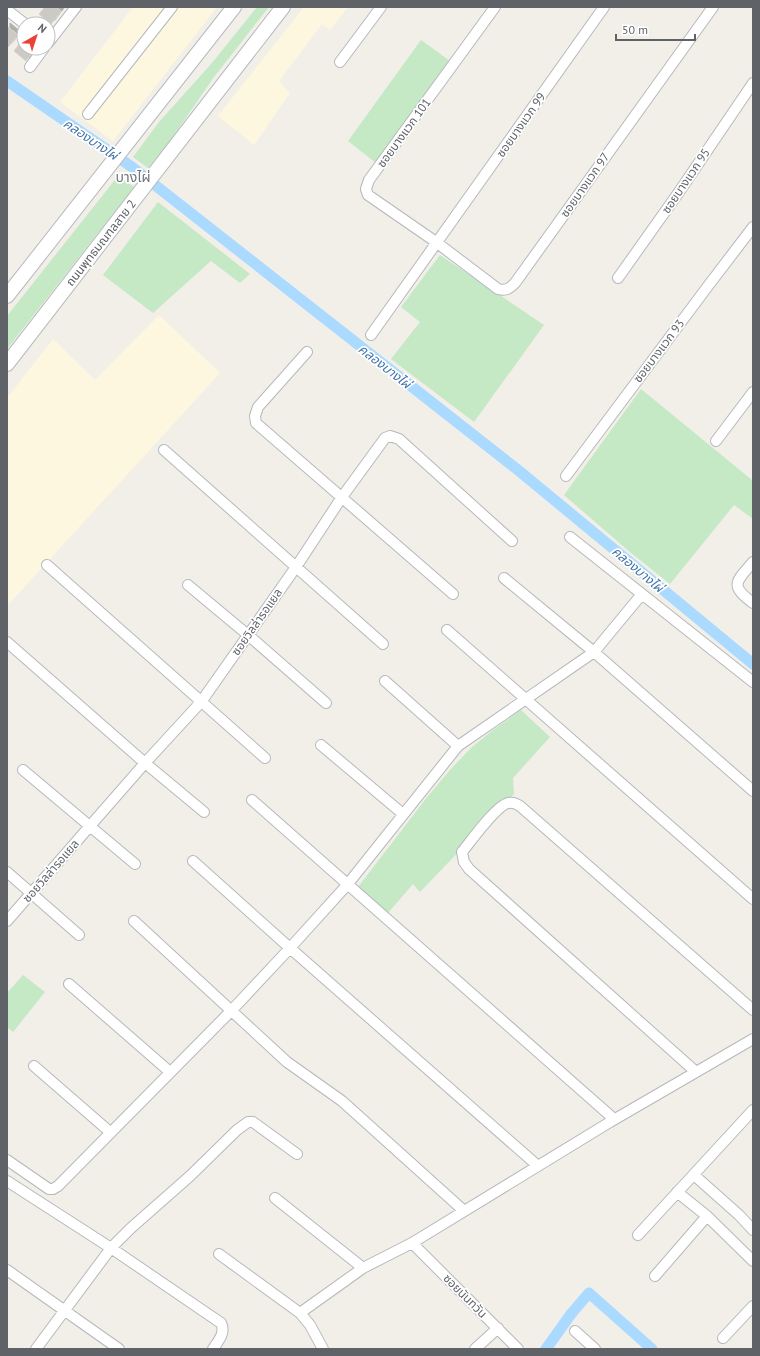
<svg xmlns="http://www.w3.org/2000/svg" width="760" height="1356" font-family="'PT Sans','Noto Sans Thai',sans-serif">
  <defs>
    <filter id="shadow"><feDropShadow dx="3" dy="-3" stdDeviation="0" flood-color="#0004"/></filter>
  </defs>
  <rect width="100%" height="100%" fill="#f1efe8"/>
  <!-- commercial -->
  <path fill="#fef7e0" d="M133 7H217L113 141 60 102Z
    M304 7H348L330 30 322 24 279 81 290 93 254 145 218 116Z
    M159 315 220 373 7 606V398L53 339 95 380Z"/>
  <!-- green -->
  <path fill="#c5e8c5" d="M257 7H269L214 77 170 141 148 168 133 157 159 122 212 63Z
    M421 40 450 61 376 163 348 141Z
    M118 176 134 187 7 349V316Z
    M158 202 250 274 240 283 211 261 153 313 103 275Z
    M440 255 544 325 474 422 391 359 420 322 401 307Z
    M641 389 752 480 753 479V519L734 505 670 584 631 553 564 495Z
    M521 710 550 737 513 778 514 794 420 892 413 884 388 913 358 887 428 796 450 770 471 748 493 730Z
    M23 975 45 992 13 1032 7 1027V993Z"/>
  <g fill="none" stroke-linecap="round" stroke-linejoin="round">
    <!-- canal -->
    <path stroke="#aadaff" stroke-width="11" d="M7 81 132 167 518 470 753 664
      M546 1349 571 1314 589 1293 652 1349"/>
  </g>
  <!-- building -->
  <path fill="#cccac5" stroke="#d6d1c6" filter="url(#shadow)" d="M45 7H55L61 11 51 24 39 14Z
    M7 26 18 35 8 47 7 46Z
    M23 39 24 48H35L26 61 14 51Z"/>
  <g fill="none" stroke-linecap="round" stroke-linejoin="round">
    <!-- street casing -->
    <g stroke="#b5b8bc" stroke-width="12">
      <path id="street" d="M495 7 369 180 366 189 368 195 436 242 498 289C506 291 509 289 515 283L713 7
        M7 10 25 24
        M48 43 76 7
        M340 62 381 7
        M30 67 44 48
        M88 114 172 7
        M618 278 679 192 753 83
        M371 335C448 225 527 117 604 7
        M307 352 258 407 255 416 256 423 453 594
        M716 441 753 392
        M164 450 383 644
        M566 476 708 286 753 227
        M570 537 753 682
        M753 562C736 582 729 585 753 603
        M47 565 265 758
        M504 578 594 652 753 791
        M188 585 248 635 326 703
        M447 630 753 899
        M7 642 145 763 204 812
        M385 681 458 746
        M321 745 403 814
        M23 770 135 864
        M252 800 614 1119
        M193 861 290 948 538 1166
        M7 872 79 935
        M7 921 145 763 201 702 296 567 342 497 385 438 390 436 399 439 512 541
        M134 921 287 1062 342 1101 463 1210
        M69 984 170 1072
        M34 1066 110 1132
        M696 1072 469 869 464 862 462 852C471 841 496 806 508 803 513 802 517 804 520 806L753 1010
        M7 1160 49 1189H53L58 1186 232 1010 290 948 347 885 458 746 594 652 642 594
        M694 1175 739 1215 753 1230
        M7 1181 111 1248 221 1323C226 1333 218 1341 213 1349
        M677 1192 707 1216 753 1261
        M275 1198 363 1268
        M638 1235 753 1110
        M412 1243 518 1349
        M219 1254 300 1313 310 1325 323 1349
        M7 1270 119 1349
        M655 1276 707 1216
        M300 1313 363 1268 412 1243 610 1122 753 1039
        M575 1331 595 1349
        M723 1338 753 1306
        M36 1349 111 1248 131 1228 190 1176 237 1130 248 1122H253L297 1154
        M475 1349 498 1328"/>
    </g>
    <!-- secondary casing -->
    <g stroke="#b6babf" stroke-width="16">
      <path id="secondary" d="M7 296 234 7
        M7 364 283 7"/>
    </g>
    <!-- street -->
    <use href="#street" stroke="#fff" stroke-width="10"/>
    <!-- secondary -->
    <use href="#secondary" stroke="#fff" stroke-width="14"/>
  </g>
  <g text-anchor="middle" stroke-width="3.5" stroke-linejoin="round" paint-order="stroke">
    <!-- street labels -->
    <g font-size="12" fill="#5f6368" stroke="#fff">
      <text transform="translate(521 125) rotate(-55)" y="4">ซอยบางแวก 99</text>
      <text transform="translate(404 133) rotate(-54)" y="4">ซอยบางแวก 101</text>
      <text transform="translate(686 181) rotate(-56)" y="4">ซอยบางแวก 95</text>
      <text transform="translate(585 185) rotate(-55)" y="4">ซอยบางแวก 97</text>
      <text transform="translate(101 243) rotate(-52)" y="4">ถนนพุทธมณฑลสาย 2</text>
      <text transform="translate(659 351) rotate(-53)" y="4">ซอยบางแวก 93</text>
      <text transform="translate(257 622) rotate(-55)" y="4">ซอยวิลล่ารอแยล</text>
      <text transform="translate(51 871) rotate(-49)" y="4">ซอยวิลล่ารอแยล</text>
      <text transform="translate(465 1296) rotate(45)" y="4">ซอยนันทวัน</text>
    </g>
    <!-- water labels -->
    <g font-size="13" font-style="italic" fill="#4174aa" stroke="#fff">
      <text transform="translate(91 139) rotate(34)" y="5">คลองบางไผ่</text>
      <text transform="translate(385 366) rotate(38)" y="5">คลองบางไผ่</text>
      <text transform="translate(638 569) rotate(40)" y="5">คลองบางไผ่</text>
    </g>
    <!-- quarter labels -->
    <g font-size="14" fill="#70757a" stroke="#fff">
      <text x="133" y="182">บางไผ่</text>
    </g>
  </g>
  <!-- border -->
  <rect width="760" height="1356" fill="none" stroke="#5f6368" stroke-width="16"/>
  <!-- north arrow -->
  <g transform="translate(36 36) rotate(39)"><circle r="19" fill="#ffffff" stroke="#bfc1c3"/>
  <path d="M0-3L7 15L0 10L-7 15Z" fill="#ea4335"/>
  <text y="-6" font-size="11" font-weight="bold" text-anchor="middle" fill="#5f6368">N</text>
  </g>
  <!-- scale -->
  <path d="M616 34v6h79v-6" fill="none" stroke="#5f6368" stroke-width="2"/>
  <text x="622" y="34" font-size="12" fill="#5f6368" stroke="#ffffff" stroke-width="3" paint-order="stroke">50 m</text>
</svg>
